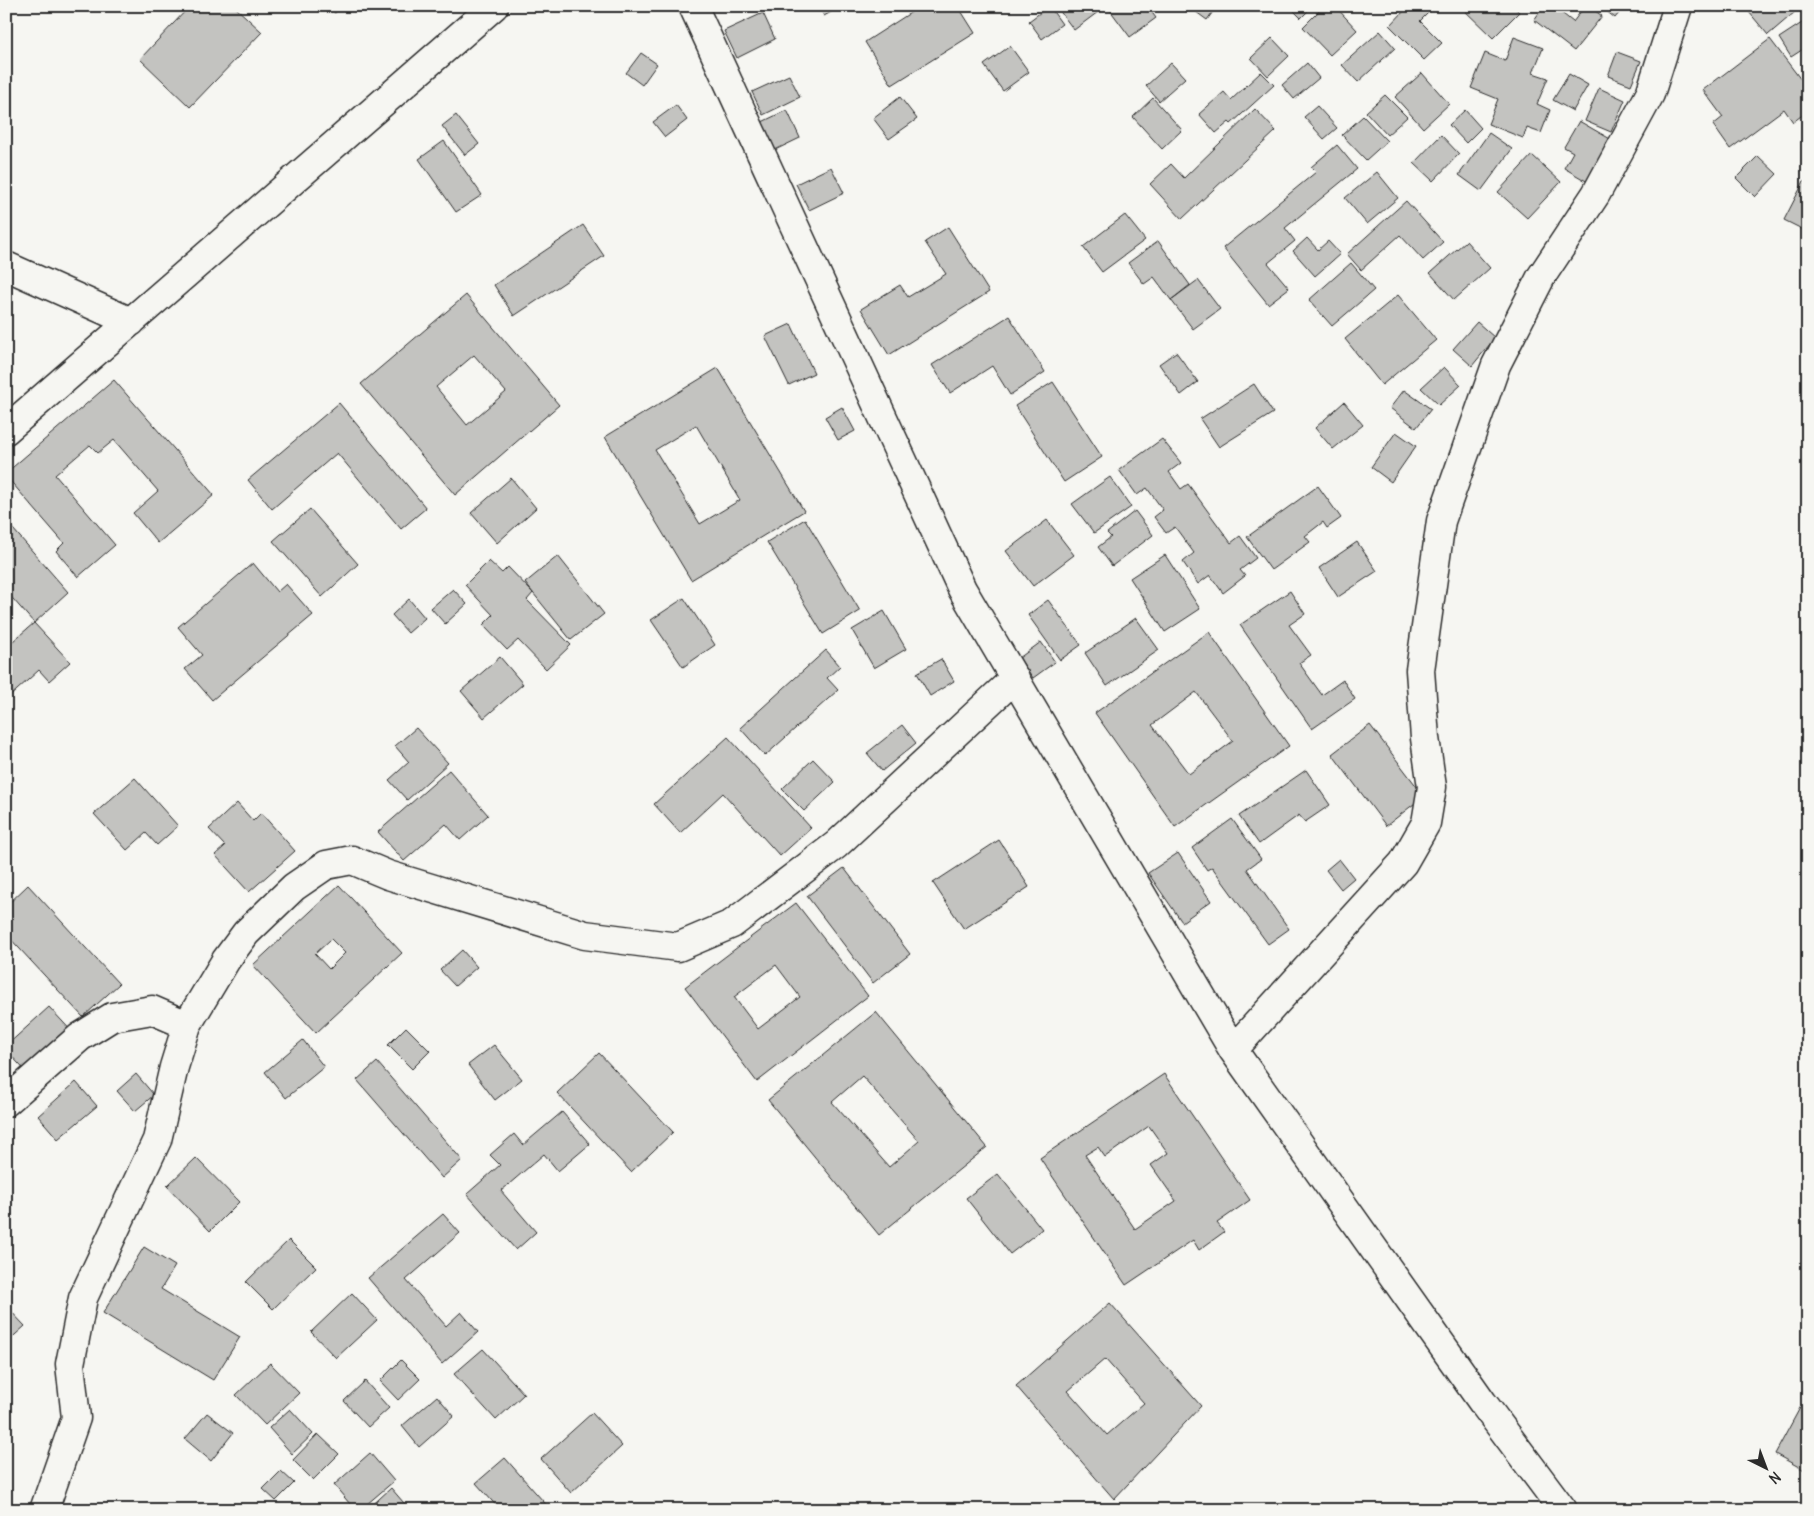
<svg xmlns="http://www.w3.org/2000/svg" width="1814" height="1516" font-family="Delius,sans-serif">
  <rect width="100%" height="100%" fill="#f6f6f2"/>
  <filter id="ink" filterUnits="userSpaceOnUse"><feTurbulence type="fractalNoise" baseFrequency=".02" numOctaves="2"/><feDisplacementMap in="SourceGraphic" scale="10" xChannelSelector="R" yChannelSelector="G"/><feConvolveMatrix kernelMatrix="1 2 1 2 8 2 1 2 1" color-interpolation-filters="sRGB"/></filter>
  <g filter="url(#ink)">
    <!-- building -->
    <path fill="#c3c3c0" stroke="#2b2b2b" fill-rule="evenodd" d="M190 6H234L262 32 190 107 140 59Z
      M327 6H341L335 13Z
      M818 6H842L824 16Z
      M921 6H958L975 33 892 85 865 42Z
      M1049 6 1062 24 1042 39 1029 21Z
      M1056 6H1106L1074 30Z
      M1107 6H1147L1156 18 1130 37Z
      M1188 6H1217L1207 20Z
      M1289 6H1313L1301 18Z
      M1324 6H1335L1357 30 1330 55 1303 27Z
      M1435 6 1420 21 1442 43 1424 60 1390 26 1404 11 1400 6Z
      M1460 6H1513L1519 12 1493 38Z
      M1544 6H1553L1573 22 1585 6H1589L1602 16 1574 51 1534 20Z
      M1600 6H1625L1615 18Z
      M1744 6H1802L1768 35Z
      M763 13 775 39 737 58 724 31Z
      M1808 19V46L1791 57 1779 38Z
      M1380 31 1395 48 1358 82 1342 65Z
      M1514 37 1543 48 1533 73 1548 78 1537 104 1550 110 1541 133 1527 128 1523 138 1488 124 1498 99 1471 88 1485 53 1505 61Z
      M1272 38 1289 56 1268 76 1251 58Z
      M1770 39 1808 89V111L1793 122 1784 109 1730 149 1713 125 1723 117 1703 90Z
      M1010 46 1029 72 1003 91 984 65Z
      M1617 52 1641 61 1631 85 1608 76Z
      M641 53 657 64 642 85 626 73Z
      M1171 63 1185 78 1159 101 1146 86Z
      M1307 63 1319 78 1294 99 1282 85Z
      M1808 66V78L1801 70Z
      M1261 72 1274 85 1231 124 1229 122 1216 133 1199 114 1224 92 1231 100Z
      M1422 73 1449 104 1423 128 1395 97Z
      M1569 74 1588 85 1573 111 1553 100Z
      M789 75 800 97 763 115 752 92Z
      M1599 88 1625 100 1611 132 1585 121Z
      M1385 95 1407 117 1387 135 1366 112Z
      M900 97 917 119 889 139 873 118Z
      M1153 98 1182 130 1162 149 1133 117Z
      M676 105 687 120 665 137 653 122Z
      M1317 106 1337 128 1324 139 1304 117Z
      M1255 109 1276 131 1182 219 1150 184 1171 164 1184 178Z
      M787 110 800 138 775 150 762 122Z
      M1465 110 1481 128 1466 143 1449 125Z
      M456 115 479 144 465 155 442 126Z
      M1363 116 1387 141 1366 160 1342 135Z
      M1579 121 1612 140 1588 182 1564 168 1573 152 1564 147Z
      M1489 133 1512 149 1481 191 1459 175Z
      M1441 135 1459 154 1433 181 1414 163Z
      M444 141 482 195 456 212 419 159Z
      M1337 145 1357 169 1285 228 1295 241 1268 263 1289 288 1268 304 1223 248 1316 172 1311 167Z
      M1532 155 1561 182 1527 218 1498 192Z
      M1758 156 1777 174 1755 197 1736 178Z
      M831 167 844 193 809 210 796 184Z
      M1377 172 1398 198 1367 224 1345 198Z
      M1804 181 1808 183V232L1784 220Z
      M1406 201 1443 242 1423 260 1400 235 1361 270 1347 254Z
      M1125 215 1145 240 1102 272 1083 247Z
      M583 225 604 256 514 316 494 285Z
      M948 227 989 292 889 355 861 309 900 285 908 297 946 274 925 242Z
      M1307 238 1318 250 1328 241 1340 254 1315 276 1293 251Z
      M1158 241 1190 285 1171 300 1154 277 1144 284 1128 263Z
      M1466 241 1490 268 1454 300 1430 273Z
      M1351 263 1374 290 1332 326 1309 300Z
      M1198 280 1220 309 1193 329 1171 300Z
      M466 295 559 405 455 495 361 384ZM474 355 506 392 467 425 436 387Z
      M1398 295 1436 340 1382 385 1345 339Z
      M1009 316 1045 372 1010 395 992 366 950 393 932 365Z
      M1477 322 1495 338 1472 366 1453 349Z
      M791 324 814 373 789 385 765 336Z
      M1176 352 1198 382 1181 395 1159 364Z
      M1444 367 1461 385 1439 405 1421 388Z
      M718 368 804 511 691 580 605 437ZM696 425 740 500 700 524 655 450Z
      M114 380 214 495 158 543 133 513 158 491 114 440 98 453 90 445 55 475 115 545 78 577 56 551 64 543 6 476V473Z
      M1053 382 1102 457 1064 482 1015 406Z
      M1254 384 1273 413 1219 447 1200 419Z
      M1404 390 1431 409 1416 428 1390 408Z
      M1344 402 1363 425 1333 449 1315 428Z
      M339 403 426 508 401 529 337 453 272 509 248 480Z
      M842 407 855 431 838 440 825 417Z
      M1396 432 1416 446 1391 482 1371 467Z
      M1162 439 1181 463 1169 472 1181 489 1188 484 1231 543 1240 536 1256 558 1240 570 1245 576 1223 593 1210 575 1198 584 1183 562 1194 553 1175 527 1166 533 1154 517 1163 510 1147 488 1137 495 1119 470Z
      M1110 477 1131 507 1094 533 1072 504Z
      M511 478 536 508 497 543 471 513Z
      M1318 486 1341 518 1327 528 1323 522 1305 536 1310 542 1271 570 1247 537Z
      M310 509 358 564 322 597 273 541Z
      M1135 511 1153 535 1112 566 1098 547 1111 537 1107 533Z
      M805 519 860 611 823 634 767 542Z
      M1047 520 1074 555 1033 586 1006 551Z
      M6 521 68 592 34 623 6 591Z
      M1357 542 1377 571 1338 597 1319 568Z
      M1165 555 1200 609 1165 632 1130 578Z
      M558 556 604 614 571 640 525 583Z
      M489 561 502 573 508 567 533 593 527 600 571 645 546 669 518 640 507 650 483 625 493 615 465 585Z
      M253 563 277 592 286 584 313 615 212 700 185 669 202 655 178 627Z
      M453 589 467 604 445 624 431 608Z
      M1290 591 1305 614 1289 625 1311 655 1299 663 1322 695 1343 680 1355 699 1312 729 1240 625Z
      M684 598 715 645 683 667 651 620Z
      M409 599 425 618 408 633 392 615Z
      M1048 600 1081 645 1060 660 1028 615Z
      M884 611 906 649 874 668 852 630Z
      M1136 618 1159 650 1107 686 1085 653Z
      M34 623 70 662 49 681 39 670 6 700V647Z
      M1209 632 1289 746 1175 827 1095 713ZM1196 692 1233 741 1189 774 1152 725Z
      M1041 642 1055 662 1033 678 1019 658Z
      M826 650 840 666 827 678 838 690 765 756 740 728Z
      M500 657 523 684 484 718 461 691Z
      M941 659 954 681 930 696 917 673Z
      M902 725 916 743 882 771 867 753Z
      M1370 725 1424 796 1386 826 1332 754Z
      M416 728 448 763 407 800 389 780 409 762 395 746Z
      M728 737 811 828 780 856 723 793 680 833 654 804Z
      M813 759 835 782 804 811 782 789Z
      M449 770 488 815 460 840 446 824 404 861 378 832Z
      M1306 770 1330 805 1305 822 1299 815 1259 844 1239 816Z
      M135 778 178 826 157 845 146 833 127 850 94 814Z
      M237 803 253 821 261 813 295 851 249 892 215 855 225 846 209 829Z
      M1232 819 1261 859 1247 869 1289 929 1268 944 1212 867 1207 870 1192 848Z
      M999 840 1029 887 964 929 933 883Z
      M1178 853 1211 901 1182 922 1148 873Z
      M1339 859 1354 878 1341 889 1326 870Z
      M844 868 910 954 873 983 807 896Z
      M28 885 119 984 83 1017 6 934V906Z
      M339 885 402 953 316 1033 253 965ZM331 939 345 953 329 969 315 954Z
      M796 903 868 996 757 1082 685 987ZM776 965 800 997 758 1029 734 997Z
      M462 950 477 967 455 986 440 970Z
      M49 1007 76 1036 31 1077 6 1050V1046Z
      M876 1012 987 1147 879 1235 768 1100ZM862 1076 919 1141 889 1167 832 1102Z
      M406 1027 430 1051 412 1069 388 1045Z
      M303 1040 324 1067 286 1098 265 1072Z
      M494 1045 522 1079 495 1100 468 1065Z
      M599 1053 673 1132 631 1172 557 1093Z
      M377 1062 462 1160 442 1178 357 1080Z
      M136 1074 154 1095 135 1111 117 1091Z
      M1164 1074 1250 1200 1217 1223 1224 1232 1199 1250 1193 1240 1126 1285 1040 1158ZM1149 1126 1168 1153 1151 1165 1176 1201 1135 1229 1085 1155 1098 1147 1105 1157Z
      M76 1082 97 1106 58 1139 38 1116Z
      M562 1112 590 1144 558 1171 544 1154 501 1191 536 1232 516 1250 467 1194 500 1165 490 1155 514 1134 523 1145Z
      M196 1158 239 1202 210 1231 167 1186Z
      M998 1174 1042 1229 1010 1254 966 1198Z
      M443 1214 460 1233 406 1280 446 1326 461 1312 478 1332 442 1364 368 1278Z
      M289 1240 316 1267 273 1309 246 1282Z
      M144 1247 175 1266 161 1289 240 1337 213 1380 103 1313Z
      M352 1293 377 1320 336 1358 311 1332Z
      M1110 1303 1201 1406 1114 1499 1016 1386ZM1105 1359 1144 1403 1107 1435 1068 1391Z
      M6 1306 25 1326 6 1343Z
      M483 1349 524 1394 496 1420 454 1374Z
      M401 1360 420 1379 398 1400 380 1381Z
      M270 1363 299 1393 265 1425 236 1395Z
      M365 1381 389 1408 368 1427 344 1401Z
      M437 1396 454 1416 419 1447 402 1426Z
      M1801 1406 1808 1409V1472L1775 1454Z
      M290 1409 313 1434 292 1454 269 1428Z
      M207 1413 233 1433 211 1461 185 1439Z
      M592 1413 622 1446 571 1493 541 1459Z
      M318 1434 339 1454 313 1480 293 1460Z
      M370 1453 394 1481 360 1510H355L334 1485Z
      M505 1458 551 1510H500L476 1483Z
      M281 1471 294 1483 276 1501 263 1489Z
      M391 1488 410 1510H367Z"/>
    <g fill="none" stroke-linecap="round" stroke-linejoin="round">
      <!-- minor casing -->
      <g stroke="#2b2b2b" stroke-width="31">
        <path id="minor" d="M693 6 962 589 1233 1050 1483 1403 1563 1510
          M6 266 131 322
          M6 430 494 6
          M1233 1050 1403 863 1426 823 1432 787 1425 738 1420 670 1441 521 1496 365 1541 277 1596 194 1650 94 1678 6
          M6 1102 80 1037 112 1017 152 1010 187 1025
          M44 1510 76 1418 70 1364 83 1298 157 1140 174 1067 187 1025 226 960 246 933 294 887 326 865 352 860 388 875 585 935 678 947 732 924 836 845 1015 678"/>
      </g>
      <!-- minor -->
      <use href="#minor" stroke="#f6f6f2" stroke-width="28"/>
    </g>
  </g>
  <!-- margin -->
  <rect width="1814" height="1516" fill="none" stroke="#f6f6f2" stroke-width="25"/>
  <rect x="12" y="12" width="1789" height="1491" fill="none" stroke="#2b2b2b" stroke-width="2" filter="url(#ink)"/>
  <!-- north arrow -->
  <g transform="translate(1766 1468) rotate(138)" stroke="#f6f6f2" stroke-width="4" paint-order="stroke">
  <path d="M0-4L9 19L0 12L-9 19Z" fill="#2b2b2b"/>
  <text y="-8" font-size="14" font-weight="bold" text-anchor="middle" fill="#2b2b2b">N</text>
  </g>
</svg>
